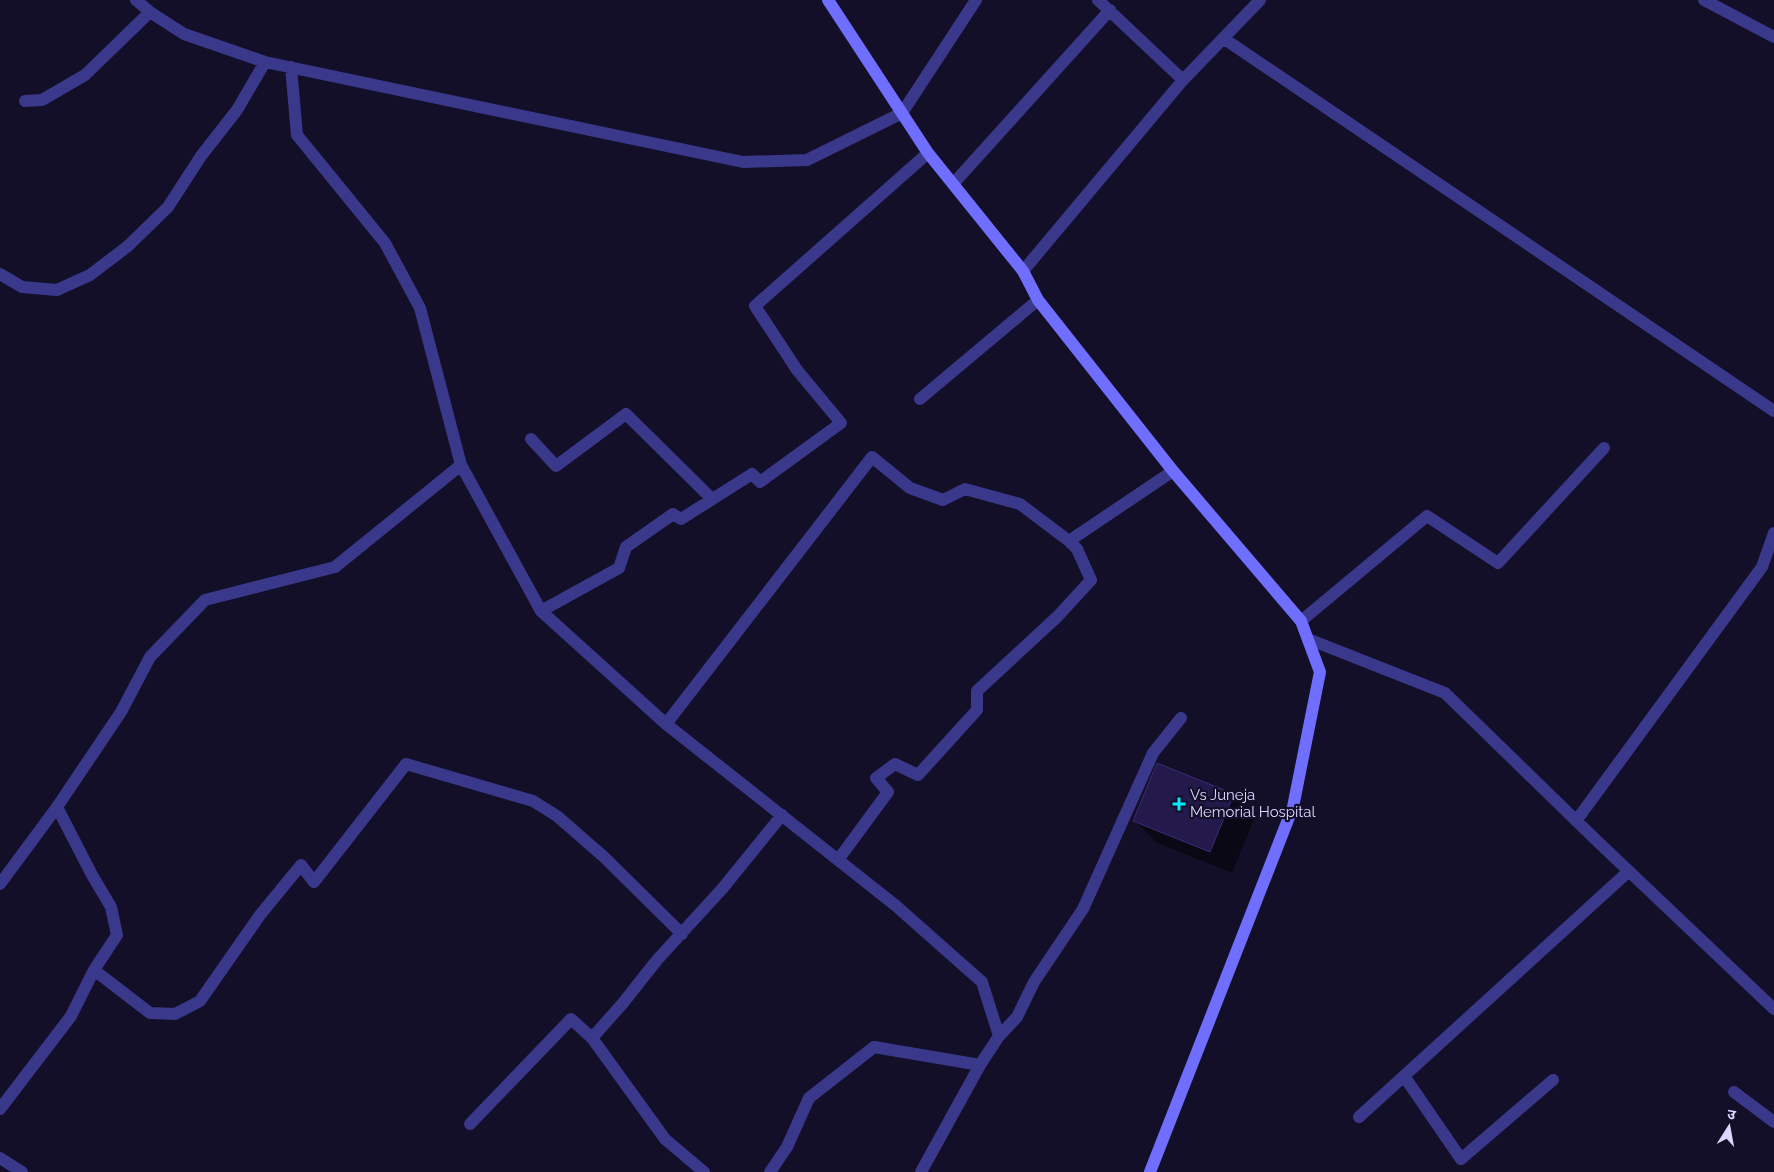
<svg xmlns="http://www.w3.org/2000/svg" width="1774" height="1172" font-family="Raleway,'Noto Sans Devanagari',sans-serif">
  <rect width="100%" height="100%" fill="#130f29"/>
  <!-- shadow -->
  <path fill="#0007" d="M1233 795 1255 817 1232 873 1157 843 1135 821Z"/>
  <!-- building -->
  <path fill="#231a4b" stroke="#392b78" d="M1157 763 1234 794 1210 852 1133 821Z"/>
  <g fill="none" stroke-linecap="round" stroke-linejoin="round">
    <!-- minor -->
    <path stroke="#3a388a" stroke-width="12" d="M136 0 150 12 184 34 265 62 743 162 807 160 902 113 976 0
      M1098 0 1183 80
      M1704 0 1774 37
      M1223 38 1774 411
      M291 67 297 135 385 243 420 308 461 465 541 611 666 724 895 905 982 982 999 1036 980 1065 921 1172
      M25 101 42 100 85 75 150 12
      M953 184 1110 10
      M1023 271 1183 80 1260 0
      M0 274 22 287 57 290 90 275 128 246 168 207 201 156 237 110 265 62
      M920 399 1038 300
      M531 439 556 466 626 414 712 499
      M541 611 619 568 626 547 673 514 681 519 752 474 760 482 841 423 797 370 755 306 928 153
      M1301 621 1427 516 1498 563 1604 448
      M1308 639 1445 693 1595 839 1774 1009
      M666 724 872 457 910 488 943 500 965 489 1020 504 1069 541
      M1576 821 1762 567 1774 533
      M838 860 888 792 876 778 895 764 918 775 977 710V691L1058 616 1091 580 1077 549 1069 541 1173 471
      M0 884 57 807
      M94 970 150 1013 175 1014 200 1001 260 915 301 865 314 882 406 764 533 801 557 816 604 857 682 934
      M999 1036 1017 1017 1034 982 1083 909 1153 753 1181 718
      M592 1038 623 1003 657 960 722 889 782 815
      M1404 1076 1461 1159 1553 1080
      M1734 1092 1774 1122
      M0 1109 71 1016 94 970 117 935 111 907 92 875 57 807 121 712 150 657 205 600 335 567 461 465
      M1359 1117 1629 871
      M470 1124 571 1019 592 1038 665 1139 704 1172
      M0 1158 22 1172
      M770 1172 787 1147 809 1098 874 1047 980 1065"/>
    <!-- secondary -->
    <path stroke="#6f6eff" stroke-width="12" d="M828 0 928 153 1023 271 1038 300 1173 471 1301 621 1320 672 1293 807 1150 1172"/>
  </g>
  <!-- markers -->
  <path fill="#03eaff" stroke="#130f29" stroke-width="2" d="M1176.5 796.5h5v5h5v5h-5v5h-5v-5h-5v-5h5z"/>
  <g text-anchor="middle" stroke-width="4.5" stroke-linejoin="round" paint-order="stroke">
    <!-- poi labels -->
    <g font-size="15" fill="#dbd7ff" stroke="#130f29" text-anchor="start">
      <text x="1190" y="800">Vs Juneja<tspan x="1190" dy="17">Memorial Hospital</tspan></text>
    </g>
  </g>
  <!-- north arrow -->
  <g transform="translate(1729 1127) rotate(11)" stroke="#130f29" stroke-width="4" paint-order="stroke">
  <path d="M0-4L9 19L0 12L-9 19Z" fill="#dbd7ff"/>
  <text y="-8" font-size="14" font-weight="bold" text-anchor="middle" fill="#dbd7ff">उ</text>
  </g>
</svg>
